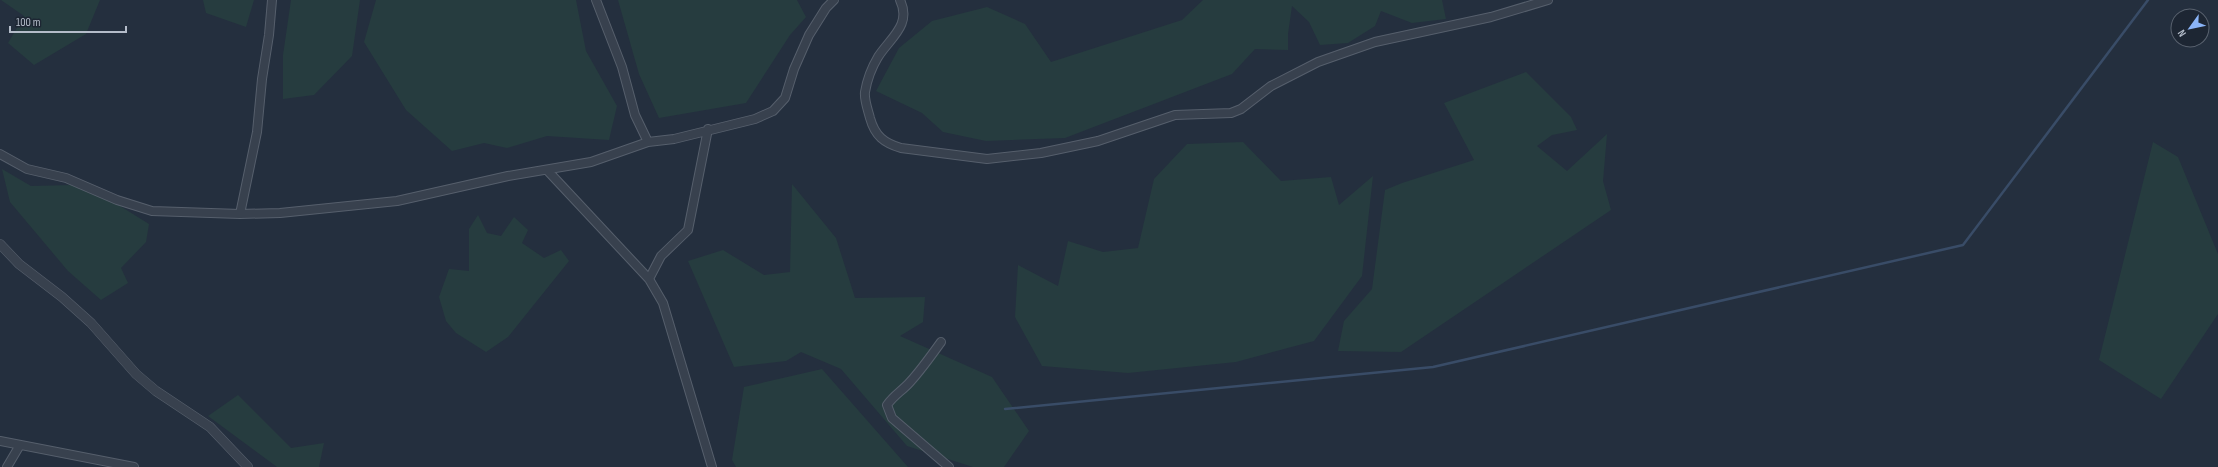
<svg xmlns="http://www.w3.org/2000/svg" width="2218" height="467" font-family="'Sofia Sans Condensed',sans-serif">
  <rect width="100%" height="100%" fill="#242f3e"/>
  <!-- green -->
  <path fill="#263c3f" d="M1 0H100L86 34 34 65 8 43 24 16Z
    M203 0H254L246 27 206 13Z
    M291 0H360L352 56 314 95 283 99V55Z
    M376 0H576L586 51 617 106 609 140 547 136 507 148 484 143 452 151 406 110 364 42Z
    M618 0H797L806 17 790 35 746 103 659 118 639 74Z
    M1203 0H1442L1446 19 1412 23 1381 11 1375 26 1348 43 1320 45 1309 22 1292 6 1288 34V50L1255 49 1232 74 1065 138 986 141 943 132 922 113 876 91 899 48 932 21 987 7 1025 24 1051 62 1182 20Z
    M1526 72 1571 117 1577 130 1552 135 1537 146 1567 171 1607 134 1603 181 1611 210 1401 352 1338 351 1344 321 1372 289 1385 190 1402 183 1474 160 1444 103Z
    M1243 142 1281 181 1331 177 1339 205 1373 176 1362 276 1314 341 1236 362 1128 373 1042 366 1015 317 1018 265 1058 286 1068 241 1103 252 1138 248 1154 179 1187 144Z
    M2153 142 2178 157 2218 254V314L2161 399 2099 360Z
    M2 169 31 186 73 185 112 201 149 224 146 242 121 268 128 283 101 300 68 271 10 202Z
    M792 184 836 238 855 298 925 297 923 322 900 336 992 377 1029 431 1004 467H973L907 446 841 369 801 352 786 361 734 367 688 261 723 250 764 275 790 272Z
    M478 215 487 233 501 236 514 217 528 230 522 243 544 258 561 250 569 261 508 337 486 352 456 333 446 321 439 297 449 269 469 271V229Z
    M822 369 908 467H736L732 460 744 387Z
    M238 395 291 448 324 443 319 467H277L208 416Z"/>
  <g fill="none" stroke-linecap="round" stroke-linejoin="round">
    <!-- stream -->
    <path stroke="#394c67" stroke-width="2.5" d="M1005 409 1433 367 1963 245 2148 0"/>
    <!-- minor casing -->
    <g stroke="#565f6c" stroke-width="10">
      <path id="minor" d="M596 0 622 67 635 115 648 142
        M900 0C912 25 890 38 878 57 872 67 867 80 865 92 864 100 868 110 870 118 875 136 884 143 901 148L987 159 1041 153 1098 141 1175 115 1231 113 1241 109 1271 86 1318 62 1375 42 1491 17 1548 0
        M0 154 27 169 66 178 117 200 152 211 240 214 280 213 397 201 508 176 591 162 648 142 674 139 755 119 773 111 785 98 794 69 809 35 826 8 834 0
        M547 170 649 279 663 303 712 467
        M240 214 257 132 262 79 269 35 272 0
        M649 279 661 256 688 230 708 129
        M941 342C931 356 921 370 910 382 902 391 894 395 887 405L892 418 949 467
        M0 441 134 467
        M7 467 20 445"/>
    </g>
    <!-- tertiary casing -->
    <g stroke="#565f6c" stroke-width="10">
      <path id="tertiary" d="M0 244 19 264 62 297 91 323 136 374 156 391 210 427 248 467"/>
    </g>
    <!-- minor -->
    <use href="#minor" stroke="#38414e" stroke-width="8"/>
    <!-- tertiary -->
    <use href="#tertiary" stroke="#38414e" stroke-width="9"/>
  </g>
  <!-- north arrow -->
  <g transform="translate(2190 28) rotate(237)"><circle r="19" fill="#1d2633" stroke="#59626f"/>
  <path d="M0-3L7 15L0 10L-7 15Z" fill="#8ab4f8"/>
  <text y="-6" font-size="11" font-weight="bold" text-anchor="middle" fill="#b4bcc9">N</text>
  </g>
  <!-- scale -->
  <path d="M10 26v6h116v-6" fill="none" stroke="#b4bcc9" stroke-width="2"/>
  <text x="16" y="26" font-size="12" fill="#b4bcc9" stroke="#1d2633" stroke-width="3" paint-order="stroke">100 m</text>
</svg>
